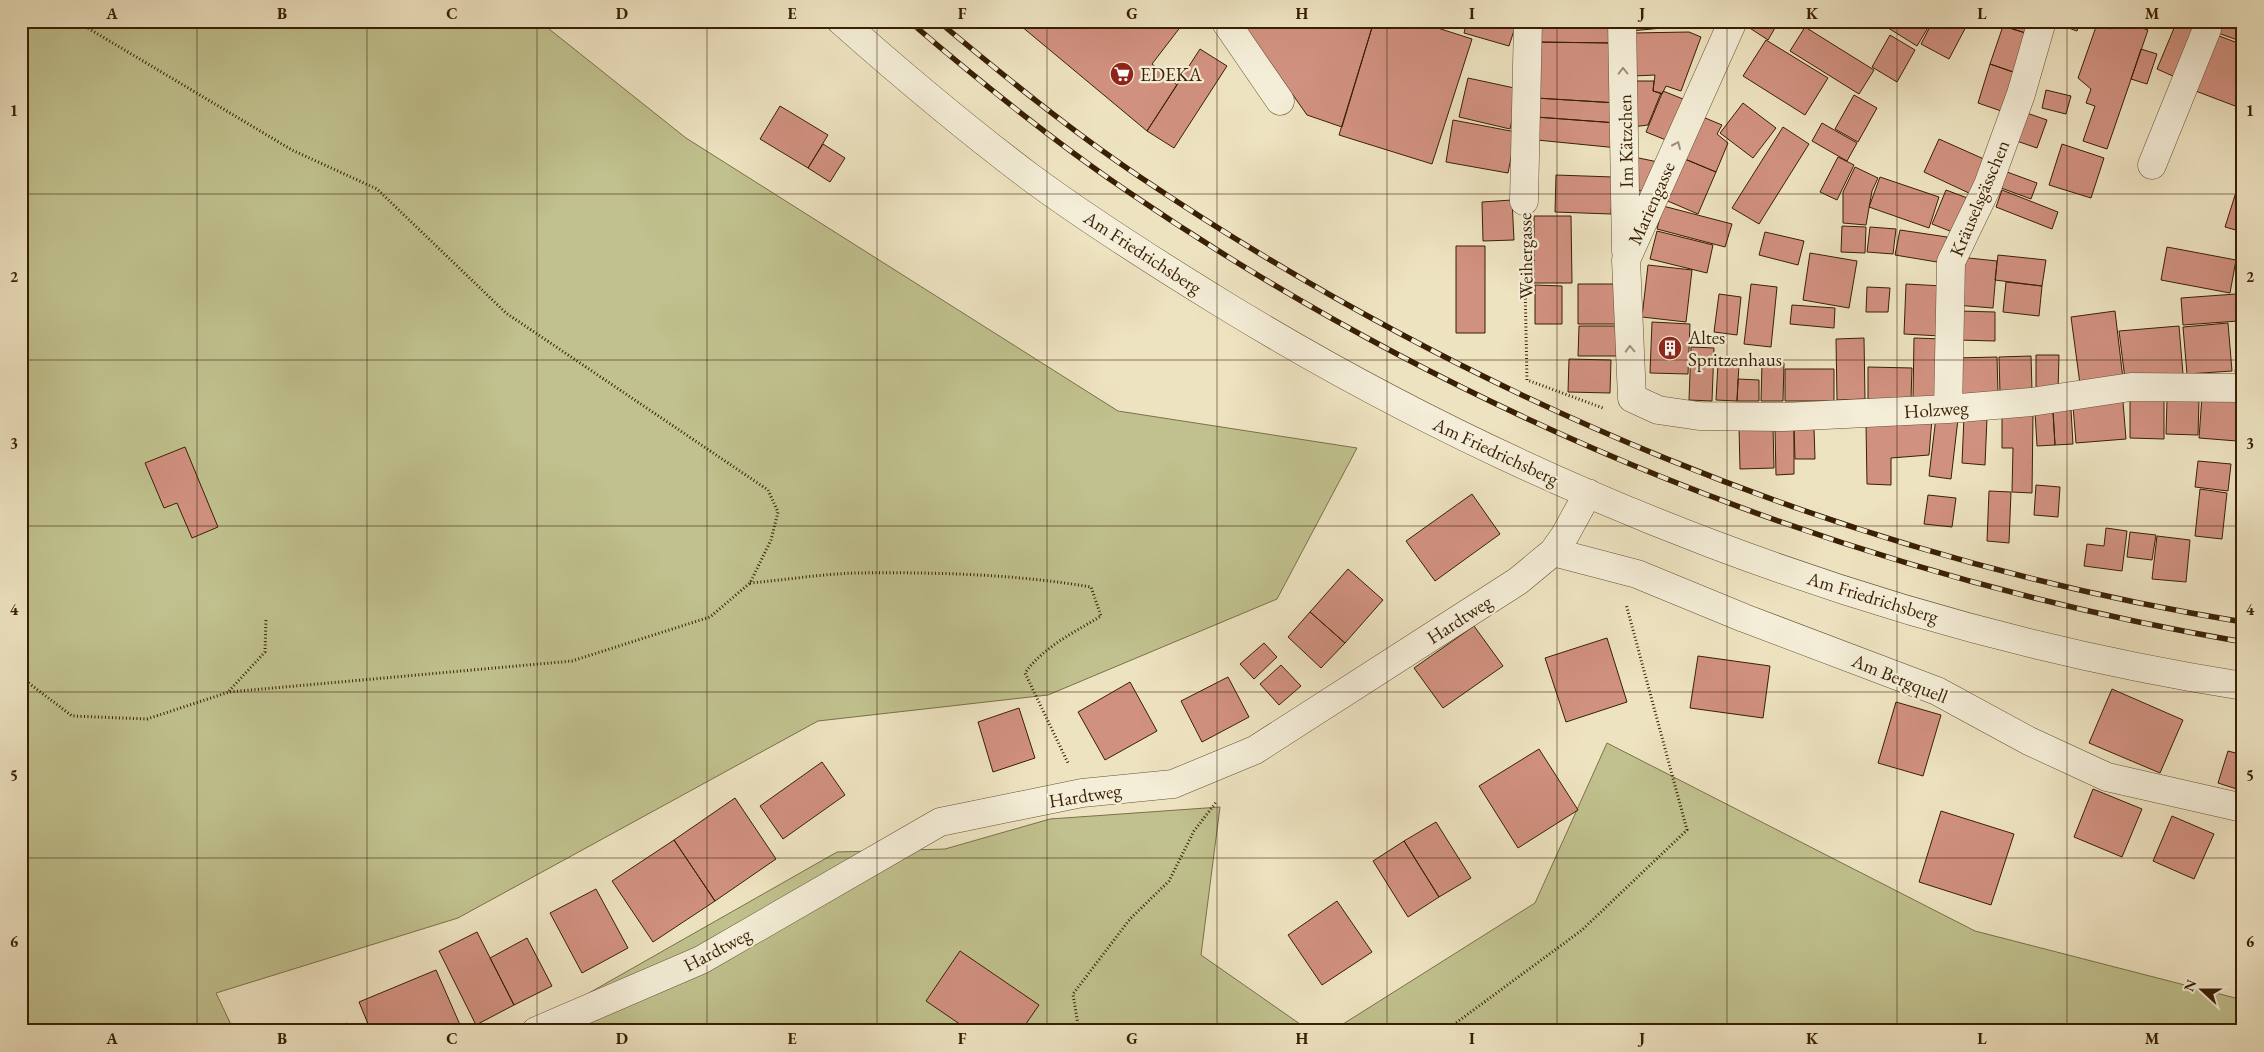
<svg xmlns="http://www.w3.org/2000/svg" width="2264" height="1052" font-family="'EB Garamond',serif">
  <rect width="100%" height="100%" fill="#eee3c1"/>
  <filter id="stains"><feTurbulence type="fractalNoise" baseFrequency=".004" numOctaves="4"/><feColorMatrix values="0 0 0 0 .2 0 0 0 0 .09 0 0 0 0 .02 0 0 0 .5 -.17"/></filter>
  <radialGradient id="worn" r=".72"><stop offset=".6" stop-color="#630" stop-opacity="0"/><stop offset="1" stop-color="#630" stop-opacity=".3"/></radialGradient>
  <!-- green -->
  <path fill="#c0c18e" stroke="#7c7048" d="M21 21H539L686 138 1118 411 1357 448 1277 599 1048 695 818 721 458 918 216 993 234 1031H21Z
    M1607 743 1975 931 2243 1000V1031H1332L1535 903Z
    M1220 807 1201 955 1310 1031H502L552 1014 837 852 945 849 1050 819Z"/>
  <!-- building -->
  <path fill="#d19180" stroke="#391f03" d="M1015 21H1185L1152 64 1177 85 1147 131Z
    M1241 21H1374L1342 127 1307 115Z
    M1374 21H1416L1472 39 1432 164 1339 135Z
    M1467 21H1517L1509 46 1464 33Z
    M1535 21H1614V43L1534 42Z
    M1630 21H1683V26L1631 31Z
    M1686 21H1721V27L1687 28Z
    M1739 21H1779L1768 40Z
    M1877 21H1932L1917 46Z
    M1933 21H1969L1949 59 1921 44Z
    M2004 21H2037L2032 35 2003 26Z
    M2049 21H2080L2077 31Z
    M2114 21H2135L2134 25 2148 30 2107 149 2083 141 2095 106 2086 103 2091 89 2078 78 2097 24 2111 29Z
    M2177 21H2199L2175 77 2157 69Z
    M2203 21H2243V42L2207 29Z
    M2003 26 2032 35 2019 74 1990 64Z
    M1805 27 1874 70 1859 94 1790 51Z
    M1689 32 1701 37 1681 91 1666 86 1662 94 1653 91 1655 75 1633 76V33Z
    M2214 34 2243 45V109L2193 90Z
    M1890 35 1915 50 1897 82 1872 67Z
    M1766 40 1828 78 1805 115 1743 76Z
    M1534 42 1614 43 1617 103 1536 98Z
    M1200 49 1227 66 1174 148 1147 131Z
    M2141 49 2157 54 2147 84 2131 79Z
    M1990 64 2019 74 2007 113 1978 103Z
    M1468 78 1519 89 1510 129 1459 117Z
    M1632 81H1654L1653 91 1661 93 1648 125 1632 127Z
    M2046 90 2071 96 2066 114 2042 108Z
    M1663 91 1683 99 1666 140 1646 132Z
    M1854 95 1877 108 1858 142 1835 129Z
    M1536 98 1617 103V123L1536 117Z
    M1743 103 1776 128 1753 158 1720 133Z
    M780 106 828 135 808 168 760 139Z
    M2018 110 2047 120 2037 148 2008 138Z
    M1698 115 1722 125 1717 134 1728 143 1716 172 1680 157Z
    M1536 117 1617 123 1618 148 1537 140Z
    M1453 120 1516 132 1508 173 1446 162Z
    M1822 123 1857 143 1847 161 1812 141Z
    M1783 127 1809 144 1759 224 1732 208Z
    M1939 139 1986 160 1971 194 1924 172Z
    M823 144 845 158 830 182 808 168Z
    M2062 144 2104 158 2091 198 2049 185Z
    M1634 157 1658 162 1646 192 1632 189Z
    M1680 157 1716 172 1698 214 1663 199Z
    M1838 157 1854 165 1837 200 1820 192Z
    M1855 167 1878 178 1872 191 1866 225 1843 223V192Z
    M1999 169 2037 183 2031 199 1993 185Z
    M2243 170V232L2225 227Z
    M1556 175 1613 177 1611 214 1555 212Z
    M1880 177 1939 197 1929 228 1869 207Z
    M1946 190 1970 199 1955 233 1932 224Z
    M2002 190 2058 212 2052 229 1996 207Z
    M1512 200 1514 240 1483 241 1482 202Z
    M1663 206 1732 224 1725 247 1657 229Z
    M1534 216H1571L1572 283H1534Z
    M1842 226 1866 227 1865 253 1841 252Z
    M1870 227 1896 229 1893 254 1867 252Z
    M1900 230 1947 237 1943 263 1895 255Z
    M1657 231 1713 245 1707 273 1650 259Z
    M1765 232 1804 241 1798 265 1759 255Z
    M1456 246H1485V333H1456Z
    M2167 247 2236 260 2230 293 2161 280Z
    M1810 253 1857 261 1849 308 1803 300Z
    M1998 255 2046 260 2042 286 1995 280Z
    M1959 257 1997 261 1993 308 1955 305Z
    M1648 265 1692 270 1686 322 1642 317Z
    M2006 282 2042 286 2039 316 2003 312Z
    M1578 284H1617L1616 324H1578Z
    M1751 284 1777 287 1771 347 1744 344Z
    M1906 284 1943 286 1941 336 1904 334Z
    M1535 285 1562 286V324H1535Z
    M1867 287 1890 288 1888 312H1866Z
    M1719 294 1741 297 1737 335 1714 332Z
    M2236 294 2238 321 2183 325 2181 298Z
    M1792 305 1835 308 1834 328 1790 324Z
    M1959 311 1995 312V341L1958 340Z
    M2115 311 2123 379 2080 384 2071 317Z
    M1652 322 1690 324 1688 374 1650 373Z
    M2228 323 2232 371 2187 374 2183 327Z
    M1579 326H1619L1618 356H1578Z
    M2179 326 2183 374 2125 379 2119 331Z
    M2241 333H2243V373L2235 372Z
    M1864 338 1865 399 1837 400 1836 339Z
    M1914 338 1942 339 1941 399H1913Z
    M1691 347 1714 348 1712 401 1689 400Z
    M2036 355H2059L2058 392H2036Z
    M2031 356 2032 391 2000 393 1999 357Z
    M1997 357 1998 393 1955 394V358Z
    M1569 359 1611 360 1610 393 1568 392Z
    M1718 363 1739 364 1737 401 1716 400Z
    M1762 363H1784L1783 401H1761Z
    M1868 367 1912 368 1911 399H1868Z
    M1785 369H1834V401H1785Z
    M1738 379 1759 380V401H1737Z
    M2202 396 2240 399 2237 441 2199 438Z
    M2130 399H2164V439L2130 438Z
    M2167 399H2199L2198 435 2166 434Z
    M2123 402 2126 439 2076 443 2073 406Z
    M2071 410 2073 444 2055 445 2053 411Z
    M2053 411 2055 445 2037 446 2035 412Z
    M2002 414H2033L2032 493 2012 492 2013 448H2002Z
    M1936 417 1958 419 1951 479 1929 476Z
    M1964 417 1987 418 1985 465 1962 463Z
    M1932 419 1929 455 1891 458V485L1867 484 1866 425Z
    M1739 427H1773L1774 468 1740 469Z
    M1794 428H1814L1815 459H1795Z
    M1794 428V474L1776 475 1775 429Z
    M185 447 218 527 192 538 177 503 164 508 145 463Z
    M2198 461 2231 464 2228 491 2195 487Z
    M2036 485 2060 487 2058 517 2034 515Z
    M2200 489 2227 493 2222 539 2195 536Z
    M1989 491 2011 492 2009 543 1987 541Z
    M1472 494 1500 534 1435 581 1406 541Z
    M1928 495 1956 498 1952 527 1924 524Z
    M2106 528 2127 531 2122 571 2084 566 2087 544 2104 546Z
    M2130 532 2156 535 2152 560 2127 557Z
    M2157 536 2190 540 2186 582 2152 579Z
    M1348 569 1383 600 1345 643 1310 612Z
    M1310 612 1345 643 1321 668 1288 637Z
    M1474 626 1503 666 1443 708 1414 668Z
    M1607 638 1627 702 1566 722 1545 658Z
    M1264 643 1277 657 1254 679 1240 664Z
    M1698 656 1770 666 1763 718 1690 708Z
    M1281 665 1301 686 1279 705 1260 684Z
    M1228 677 1249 717 1202 742 1181 701Z
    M1130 682 1157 731 1105 760 1078 712Z
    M2112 689 2183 720 2160 773 2089 743Z
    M1896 702 1941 715 1923 776 1878 763Z
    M1019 708 1035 758 993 772 978 722Z
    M1539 749 1578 810 1518 848 1479 786Z
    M2228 751 2243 755V791L2218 783Z
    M822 762 845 795 783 839 760 806Z
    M2093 789 2142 809 2122 857 2074 837Z
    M735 798 776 859 715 901 674 840Z
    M1941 811 2014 834 1991 905 1919 882Z
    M2172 816 2214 834 2194 879 2153 861Z
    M1436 822 1471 878 1439 897 1404 841Z
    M674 840 715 901 653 942 612 881Z
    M1404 841 1439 897 1408 917 1373 861Z
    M596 889 628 948 582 973 550 913Z
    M1337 901 1372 952 1322 985 1288 935Z
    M477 932 514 1005 476 1025 439 951Z
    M527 938 552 986 514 1005 490 958Z
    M960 951 1039 1005 1021 1031H970L926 1001Z
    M436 970 461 1027 452 1031H371L359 1002Z
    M347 1023 350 1031H326Z"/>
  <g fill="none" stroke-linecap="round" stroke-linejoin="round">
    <!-- minor casing -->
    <g stroke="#665032" stroke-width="29">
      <path id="minor" d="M841 21C902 75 965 128 1030 177 1091 222 1156 263 1221 303 1529 492 1885 630 2243 686
        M1225 21 1280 101
        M1622 21 1626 251
        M1733 21 1626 260 1632 398 1658 410 1699 416 1784 417 1948 409 2031 402 2131 387 2243 388
        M2152 165 2207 29
        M1524 201 1528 21
        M1948 409 1951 262 1988 185 2021 94 2042 21
        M1553 552 1637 574 1744 618 1937 691 2029 741 2107 777 2243 808
        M536 1031 701 960 940 822 1082 793 1173 784 1255 750 1518 581 1553 552 1565 535 1588 493"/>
    </g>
    <!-- path -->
    <path stroke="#391f03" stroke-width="3" stroke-dasharray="1 2.5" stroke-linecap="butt" d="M1524 232 1527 380 1603 408
      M750 583C785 580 821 574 856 573 935 572 1014 574 1091 587L1101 616C1075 632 1043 647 1025 673L1068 763
      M21 664 26 681 72 716 147 719 229 692 572 661 710 617 750 583 771 540 778 512 768 490 506 313 377 189 292 150 76 21
      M229 691 265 652 266 619
      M1079 1031 1073 994 1130 919 1169 881 1194 831 1217 801
      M1445 1031 1582 930 1687 830 1626 604"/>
    <!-- minor -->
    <use href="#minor" stroke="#f4edd7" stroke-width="28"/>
    <!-- rail casing -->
    <g stroke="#391f03" stroke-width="5.5">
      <path id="rail" d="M909 21C979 81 1052 140 1127 191 1462 420 1843 573 2243 642
        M938 21C1003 75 1070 130 1140 177 1471 400 1848 558 2243 622"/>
    </g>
    <!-- rail -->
    <use href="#rail" stroke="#f4edd7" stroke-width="4" stroke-dasharray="11" stroke-linecap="butt"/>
  </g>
  <!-- one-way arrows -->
  <defs><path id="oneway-chevron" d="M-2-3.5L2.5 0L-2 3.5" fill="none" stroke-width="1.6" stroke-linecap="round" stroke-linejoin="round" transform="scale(1.25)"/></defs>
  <g stroke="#a09078">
    <use href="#oneway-chevron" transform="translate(1623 71) rotate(-91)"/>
    <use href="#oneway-chevron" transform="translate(1677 145) rotate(-66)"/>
    <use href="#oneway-chevron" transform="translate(1630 349) rotate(-92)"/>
  </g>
  <!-- grid -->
  <path fill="none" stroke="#391f03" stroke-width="1" stroke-opacity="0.55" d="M197 21V1031M367 21V1031M537 21V1031M707 21V1031M877 21V1031M1047 21V1031M1217 21V1031M1387 21V1031M1557 21V1031M1727 21V1031M1897 21V1031M2067 21V1031M21 194H2243M21 360H2243M21 526H2243M21 692H2243M21 858H2243"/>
  <!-- icons -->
  <defs>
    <g id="supermarket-disc" transform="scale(1.25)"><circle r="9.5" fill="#8f2418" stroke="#f4edd7"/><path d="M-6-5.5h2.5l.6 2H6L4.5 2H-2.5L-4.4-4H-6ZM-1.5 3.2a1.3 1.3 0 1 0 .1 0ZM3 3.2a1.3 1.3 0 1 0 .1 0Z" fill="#fff"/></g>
    <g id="building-disc" transform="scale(1.25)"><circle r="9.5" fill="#8f2418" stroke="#f4edd7"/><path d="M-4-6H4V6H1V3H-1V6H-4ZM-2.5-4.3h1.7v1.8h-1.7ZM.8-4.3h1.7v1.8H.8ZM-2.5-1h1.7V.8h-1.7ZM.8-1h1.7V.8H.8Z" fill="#fff"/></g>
  </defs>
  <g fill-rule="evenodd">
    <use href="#supermarket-disc" x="1122" y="74"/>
    <use href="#building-disc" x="1670" y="348"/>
  </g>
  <g text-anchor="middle" stroke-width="4.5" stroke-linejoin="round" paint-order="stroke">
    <!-- poi labels -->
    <g font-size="19" fill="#391f03" stroke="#f4edd7" text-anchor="start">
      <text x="1140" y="81">EDEKA</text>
      <text x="1688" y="344">Altes<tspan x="1688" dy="22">Spritzenhaus</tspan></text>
    </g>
    <!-- street labels -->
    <g font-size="19" fill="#391f03" stroke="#f4edd7">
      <text transform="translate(1625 141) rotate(-91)" y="7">Im Kätzchen</text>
      <text transform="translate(1979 198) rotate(-67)" y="7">Kräuselsgässchen</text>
      <text transform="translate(1651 203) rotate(-66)" y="7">Mariengasse</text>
      <text transform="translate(1143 252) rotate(33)" y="7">Am Friedrichsberg</text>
      <text transform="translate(1525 256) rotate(-91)" y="7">Weihergasse</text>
      <text transform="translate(1936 409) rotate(-4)" y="7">Holzweg</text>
      <text transform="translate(1496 451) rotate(25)" y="7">Am Friedrichsberg</text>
      <text transform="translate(1873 597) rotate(17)" y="7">Am Friedrichsberg</text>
      <text transform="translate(1459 619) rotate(-33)" y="7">Hardtweg</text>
      <text transform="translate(1900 678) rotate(22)" y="7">Am Bergquell</text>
      <text transform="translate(1085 795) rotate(-9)" y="7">Hardtweg</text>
      <text transform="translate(717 949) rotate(-28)" y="7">Hardtweg</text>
    </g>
  </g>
  <!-- margin -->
  <rect width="2264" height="1052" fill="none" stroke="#eee3c1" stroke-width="55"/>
  <!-- north arrow -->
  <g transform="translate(2202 990) rotate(291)" stroke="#f4edd7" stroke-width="4" paint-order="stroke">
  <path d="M0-4L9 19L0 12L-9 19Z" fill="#391f03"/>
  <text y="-8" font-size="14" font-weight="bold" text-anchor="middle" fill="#391f03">N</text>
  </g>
  <rect x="28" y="28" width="2208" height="996" fill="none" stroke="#391f03" stroke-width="2"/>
  <g font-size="16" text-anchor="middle" font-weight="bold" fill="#391f03">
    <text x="112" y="19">A</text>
    <text x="282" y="19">B</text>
    <text x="452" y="19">C</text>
    <text x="622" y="19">D</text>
    <text x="792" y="19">E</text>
    <text x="962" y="19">F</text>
    <text x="1132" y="19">G</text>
    <text x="1302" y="19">H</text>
    <text x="1472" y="19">I</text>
    <text x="1642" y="19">J</text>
    <text x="1812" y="19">K</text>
    <text x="1982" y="19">L</text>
    <text x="2152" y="19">M</text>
    <text x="14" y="116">1</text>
    <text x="2250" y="116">1</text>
    <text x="14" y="282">2</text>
    <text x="2250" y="282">2</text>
    <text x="14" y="449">3</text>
    <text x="2250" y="449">3</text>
    <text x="14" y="615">4</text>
    <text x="2250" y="615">4</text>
    <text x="14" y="781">5</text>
    <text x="2250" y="781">5</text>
    <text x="14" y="947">6</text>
    <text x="2250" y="947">6</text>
    <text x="112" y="1044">A</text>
    <text x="282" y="1044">B</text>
    <text x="452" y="1044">C</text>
    <text x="622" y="1044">D</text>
    <text x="792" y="1044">E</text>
    <text x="962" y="1044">F</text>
    <text x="1132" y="1044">G</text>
    <text x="1302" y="1044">H</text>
    <text x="1472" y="1044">I</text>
    <text x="1642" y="1044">J</text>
    <text x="1812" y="1044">K</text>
    <text x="1982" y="1044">L</text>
    <text x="2152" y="1044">M</text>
  </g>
  <rect width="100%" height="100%" filter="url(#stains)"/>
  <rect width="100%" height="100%" fill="url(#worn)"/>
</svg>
